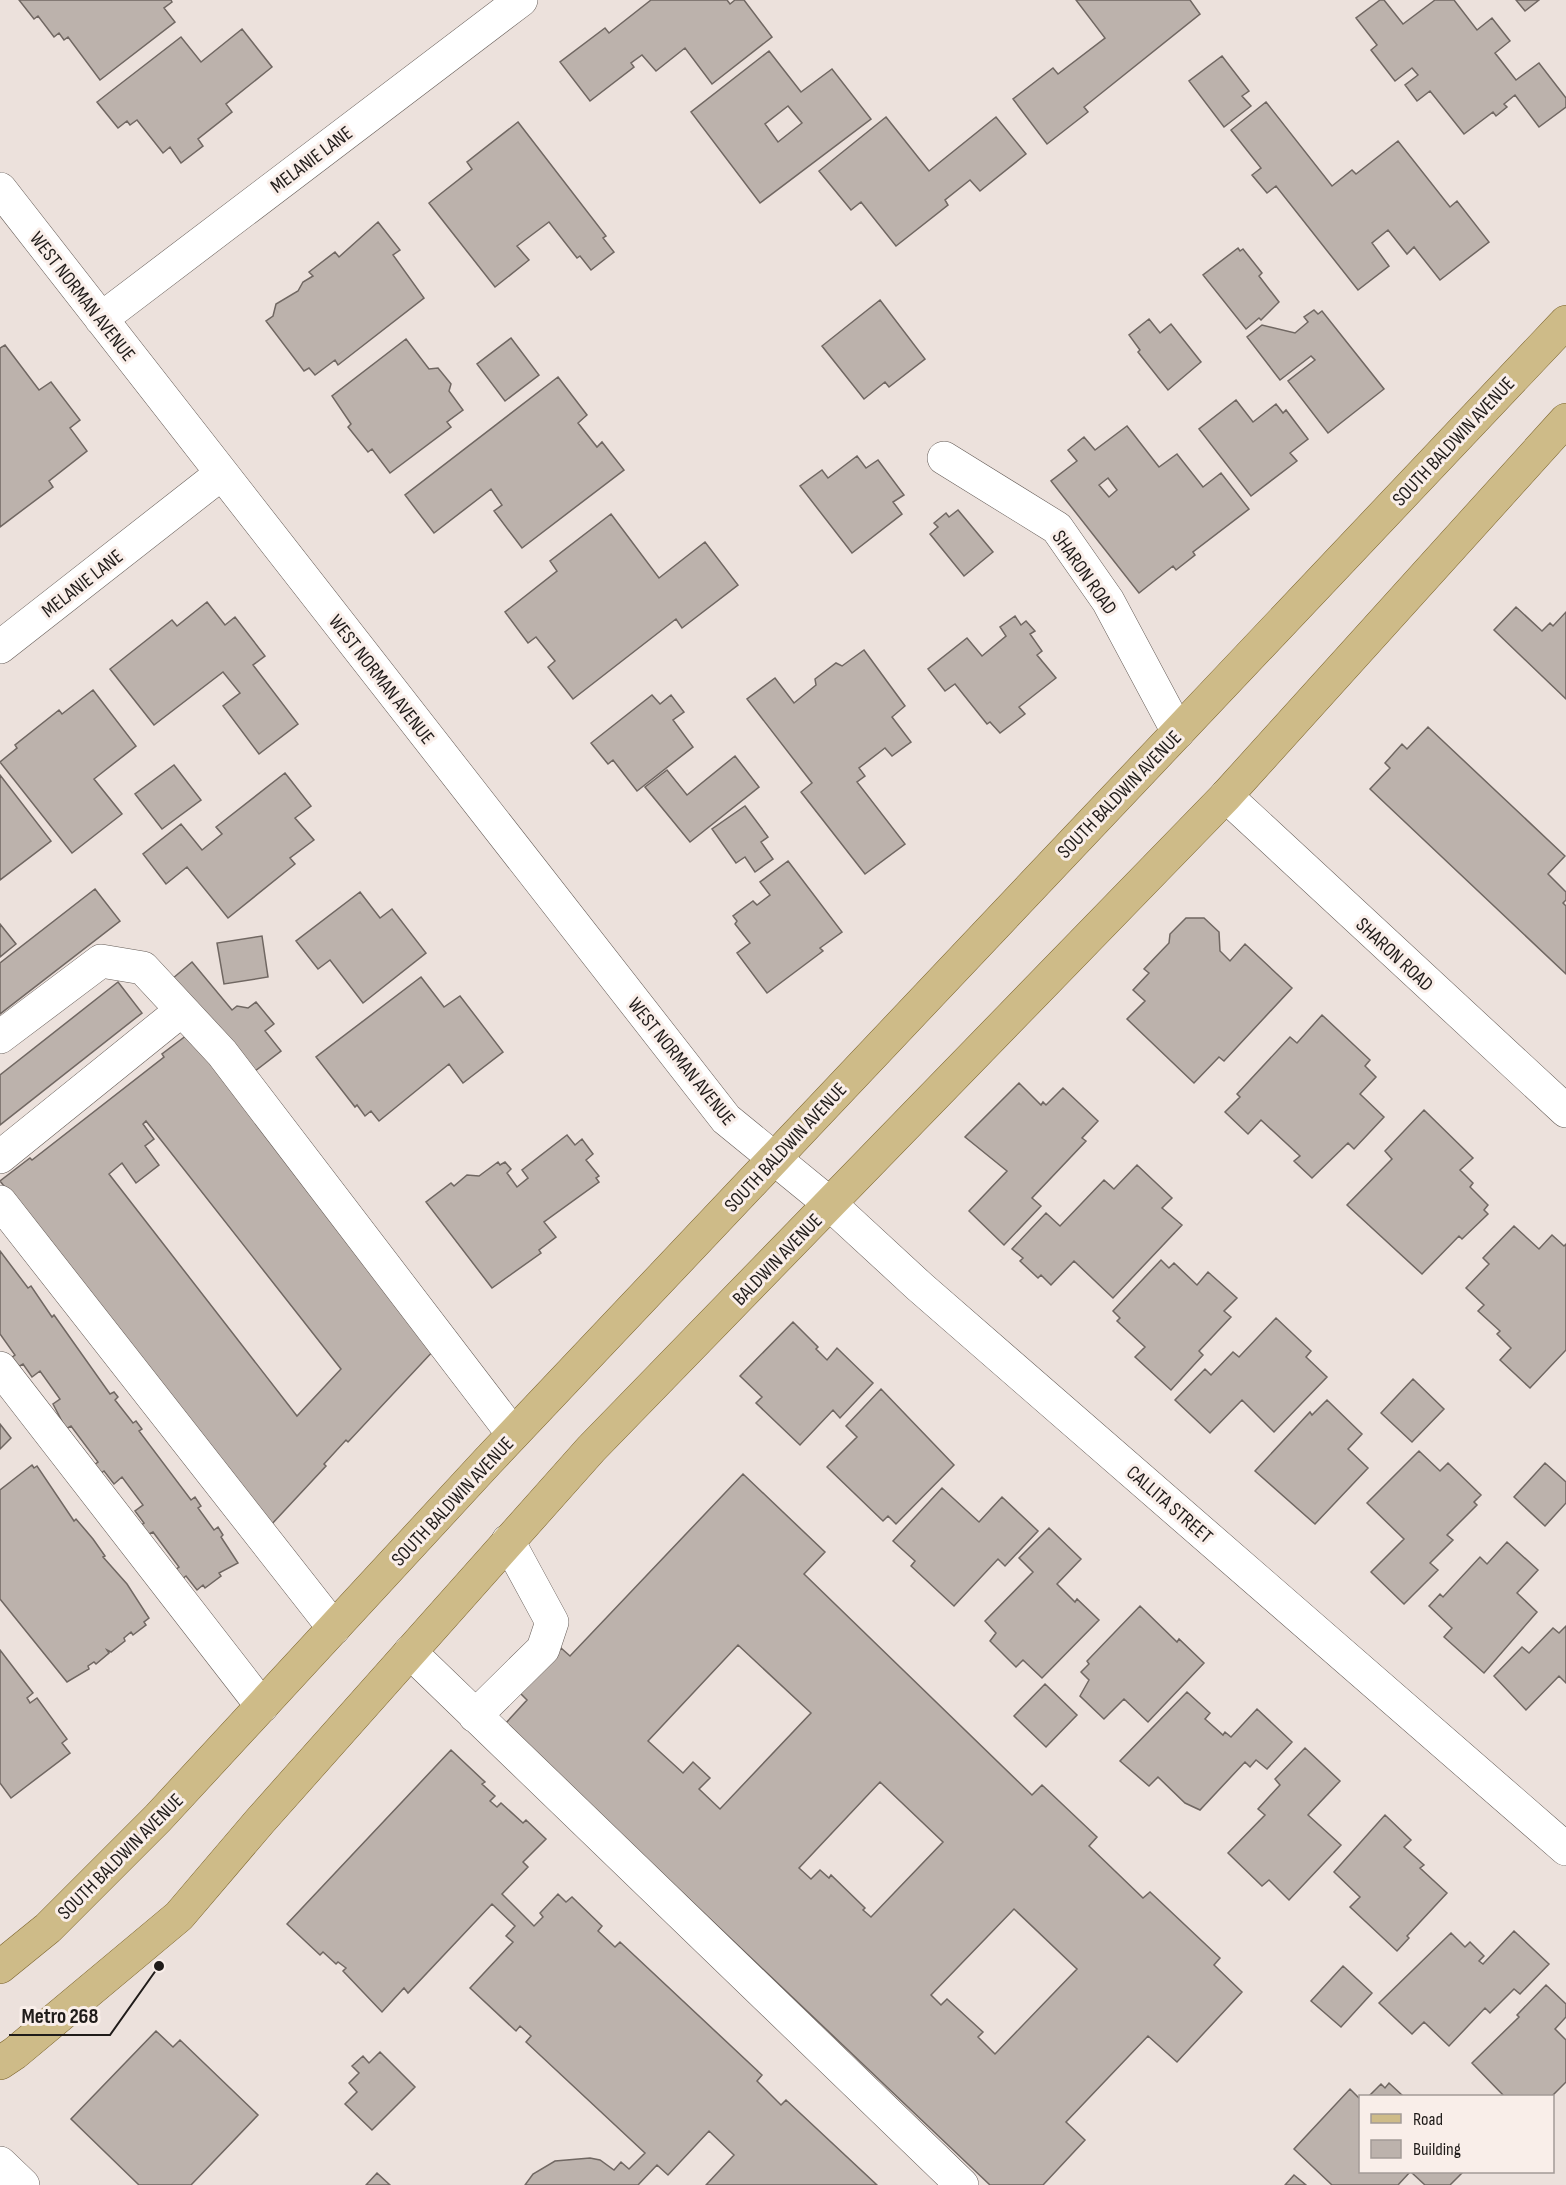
<svg xmlns="http://www.w3.org/2000/svg" width="1566" height="2185" font-family="'Sofia Sans Condensed',sans-serif">
  <rect width="100%" height="100%" fill="#ece1dc"/>
  <!-- building -->
  <path fill="#bcb2ac" stroke="#706762" stroke-width="1.5" fill-rule="evenodd" d="M19 0H171L172 2 164 8 175 22 100 80 68 37 64 40 59 33 54 37 38 16 34 19Z
    M651 0H727L730 4 735 0H744L772 37 712 84 685 48 656 71 642 55 631 63 634 67 590 101 560 62 605 28 609 33Z
    M1076 0H1190L1200 14 1084 107 1088 112 1047 144 1013 99 1053 68 1058 74 1105 38Z
    M1380 0H1384L1403 24 1435 0H1454L1477 30 1492 18 1510 41 1495 53 1516 80 1539 63 1566 98V107L1539 127 1515 95 1504 104 1507 107 1496 116 1493 112 1464 134 1430 91 1417 101 1405 85 1418 75 1412 68 1395 81 1371 50 1377 45 1356 18Z
    M1516 0H1539L1525 11Z
    M242 29 272 67 226 104 232 112 198 139 203 146 181 163 170 147 163 153 137 120 130 125 127 121 118 128 97 102 181 37 201 62Z
    M769 51 801 92 832 69 871 119 760 203 691 112ZM788 106 802 123 778 142 765 124Z
    M1222 56 1249 91 1242 96 1251 106 1224 127 1189 81Z
    M1266 102 1332 186 1352 170 1356 174 1398 141 1450 207 1457 201 1489 242 1440 280 1414 247 1407 254 1388 230 1372 243 1389 266 1358 290 1276 186 1267 193 1252 175 1261 168 1231 130Z
    M886 117 929 171 996 117 1026 154 980 191 970 180 945 200 948 205 896 246 861 202 851 210 819 171Z
    M518 122 606 236 603 238 614 252 591 270 580 256 577 258 549 222 517 246 529 260 495 287 429 203 472 169 467 162Z
    M378 222 400 250 393 255 424 298 338 365 335 360 315 375 309 368 304 371 266 321 273 316 276 304 298 291 303 282 313 276 309 272 335 252 339 257Z
    M1238 248 1240 251 1243 249 1262 273 1259 276 1279 302 1261 320 1259 318 1246 329 1203 275Z
    M880 300 925 359 889 387 885 382 864 399 822 346Z
    M1314 310 1318 314 1322 311 1384 389 1328 433 1288 381 1315 360 1311 356 1280 380 1247 337 1262 325 1295 333 1308 322 1304 317Z
    M1149 319 1160 333 1171 324 1201 362 1168 390 1138 352 1140 350 1129 335Z
    M511 338 539 375 505 401 477 364Z
    M406 339 429 369 438 368 451 384 449 391 463 410 447 422 451 427 390 473 372 449 368 452 348 427 351 424 332 396Z
    M5 345 39 390 51 382 80 420 70 428 87 451 49 481 53 487 0 527V348Z
    M558 377 587 415 578 423 597 447 602 442 624 470 522 548 494 511 502 505 491 489 434 533 405 495Z
    M1236 400 1253 422 1276 404 1283 413 1286 410 1308 439 1290 453 1297 461 1251 496 1199 429Z
    M1127 426 1159 467 1177 454 1203 487 1221 473 1249 509 1193 552 1195 555 1176 570 1173 566 1139 593 1051 481 1077 461 1068 450 1084 437 1095 450ZM1108 478 1117 490 1109 497 1099 485Z
    M857 456 866 468 878 460 904 495 893 502 902 514 852 553 800 486 822 470 828 478Z
    M958 510 993 552 964 576 930 534 938 527 934 523 946 513 949 517Z
    M611 514 659 578 705 542 738 585 682 628 676 619 573 699 548 667 555 661 536 637 528 643 505 612 557 571 550 561Z
    M207 602 225 625 235 617 265 656 253 665 298 724 259 754 223 706 240 693 223 672 154 725 110 669 172 620 177 626Z
    M1516 607 1542 631 1550 623 1553 626 1566 612V699L1494 630Z
    M1015 616 1021 625 1026 621 1035 631 1030 634 1042 651 1037 655 1056 678 1019 707 1025 714 1000 733 990 722 987 724 955 684 945 691 928 669 967 638 982 656 1006 636 1000 627Z
    M864 650 905 706 892 717 911 742 892 756 885 748 859 768 865 776 857 782 905 844 865 874 801 792 812 783 747 699 775 678 794 703 816 685 815 679 836 663 842 666Z
    M93 690 136 746 94 779 122 814 72 853 0 762 17 748 15 745 59 710 62 714Z
    M652 695 660 704 671 695 684 712 673 720 693 747 637 791 613 760 608 764 591 743Z
    M1428 727 1565 856 1548 874 1566 892V900L1563 903 1566 906V974L1370 789 1390 768 1385 763 1402 744 1407 749Z
    M735 756 759 787 690 842 645 787 667 770 687 795Z
    M174 765 201 800 162 829 135 794Z
    M285 773 311 806 295 818 314 840 290 858 295 864 228 918 187 867 166 884 143 854 181 824 202 850 222 834 216 827Z
    M0 775 51 841 0 880Z
    M745 806 768 837 761 842 773 859 755 872 745 857 736 863 712 829Z
    M788 861 842 932 820 948 823 951 767 993 737 953 750 943 735 924 737 921 733 916 753 901 757 905 770 895 760 882Z
    M95 889 120 921 0 1014V963Z
    M360 892 380 918 392 909 426 953 363 1003 330 960 318 969 296 941Z
    M1186 918H1204L1219 932 1220 951 1230 961 1245 944 1292 988 1224 1061 1219 1057 1194 1083 1127 1019 1145 1001 1133 990 1149 973 1144 969 1169 943 1170 934Z
    M0 924 16 944 0 957Z
    M262 936 268 977 224 984 217 943Z
    M192 962 232 1010 237 1006 248 1008 256 1002 274 1024 265 1031 281 1051 250 1075 172 979Z
    M421 977 444 1007 460 996 503 1052 463 1083 449 1064 379 1121 371 1111 365 1116 357 1105 355 1107 316 1057Z
    M118 982 142 1013 0 1125V1075Z
    M1322 1015 1370 1060 1365 1066 1376 1077 1360 1094 1384 1117 1354 1149 1348 1143 1312 1178 1294 1161 1300 1156 1261 1120 1248 1134 1225 1112 1240 1097 1237 1094 1290 1037 1297 1043Z
    M191 1032 436 1348 348 1442 346 1440 324 1464 326 1466 270 1526 0 1181 30 1158 32 1160 164 1057 162 1054ZM146 1121 341 1369 297 1416 109 1174 122 1163 136 1183 159 1165 145 1146 154 1139 143 1124Z
    M1019 1083 1041 1105 1043 1102 1046 1105 1063 1088 1098 1121 1082 1138 1086 1141 1032 1198 1041 1206 1004 1245 969 1211 1007 1171 965 1137Z
    M1424 1110 1473 1158 1460 1170 1473 1183 1470 1187 1488 1205 1484 1210 1488 1214 1462 1239 1459 1236 1422 1274 1347 1205 1392 1159 1385 1151Z
    M567 1135 575 1145 582 1139 593 1154 586 1160 599 1176 596 1178 599 1182 544 1222 556 1237 539 1250 541 1253 492 1288 426 1202 451 1183 454 1186 467 1175 479 1176 498 1162 500 1165 505 1162 511 1169 507 1173 517 1187 528 1178 522 1170Z
    M1137 1165 1172 1198 1162 1208 1182 1225 1113 1298 1074 1261 1051 1285 1041 1275 1038 1278 1020 1261 1023 1258 1012 1249 1046 1213 1060 1226 1104 1180 1114 1189Z
    M1514 1226 1539 1249 1552 1235 1564 1246 1566 1244V1350L1530 1388 1500 1360 1511 1348 1497 1334 1500 1331 1478 1311 1484 1305 1466 1288 1489 1264 1483 1258Z
    M0 1251 28 1288 31 1286 52 1317 54 1315 110 1394 114 1392 118 1397 115 1400 133 1423 136 1421 142 1429 139 1431 191 1500 195 1497 201 1506 198 1508 214 1530 218 1527 223 1535 221 1537 238 1563 219 1573 221 1576 205 1588 203 1585 197 1590 186 1576 182 1579 175 1570 179 1567 153 1532 147 1535 140 1526 144 1523 135 1511 143 1505 122 1477 114 1484 104 1471 100 1474 94 1465 98 1462 71 1426 66 1429 53 1404 60 1399 40 1371 32 1377 23 1364 18 1367 11 1358 15 1355 0 1334Z
    M1161 1260 1169 1268 1174 1263 1197 1285 1208 1272 1237 1298 1224 1311 1231 1317 1199 1351 1203 1355 1171 1390 1135 1357 1145 1347 1117 1321 1120 1318 1113 1311Z
    M1276 1318 1311 1351 1306 1357 1327 1377 1274 1432 1242 1400 1210 1433 1175 1400 1205 1369 1211 1375 1233 1352 1239 1357Z
    M793 1322 818 1347 816 1349 827 1360 837 1348 873 1383 840 1418 833 1410 800 1445 756 1403 762 1397 740 1376Z
    M1413 1379 1444 1409 1412 1442 1381 1413Z
    M881 1389 954 1465 896 1524 888 1516 883 1521 827 1467 857 1437 846 1426Z
    M1327 1400 1362 1434 1348 1449 1368 1468 1315 1524 1255 1471 1310 1412 1312 1415Z
    M0 1424 11 1438 0 1449Z
    M1419 1451 1440 1471 1448 1463 1481 1495 1474 1502 1477 1505 1447 1535 1453 1540 1430 1563 1438 1570 1404 1604 1371 1572 1404 1539 1367 1503Z
    M1545 1463 1566 1482V1503L1545 1526 1514 1497Z
    M32 1465 34 1468 37 1466 74 1521 76 1519 93 1539 105 1556 103 1557 127 1584 149 1618 144 1622 146 1625 133 1635 131 1632 124 1638 125 1641 111 1652 107 1650 109 1653 96 1664 94 1662 88 1666 89 1669 67 1682 0 1599V1490Z
    M743 1474 825 1552 804 1574 1032 1795 1042 1785 1097 1837 1089 1846 1143 1898 1150 1892 1220 1958 1214 1965 1242 1992 1177 2062 1148 2036 1066 2122 1085 2140 1043 2185H990L505 1724 527 1700 519 1692 561 1648 570 1656ZM738 1645 811 1713 720 1809 699 1789 710 1778 693 1762 683 1773 648 1741ZM880 1782 943 1842 871 1917 863 1910 865 1908 831 1875 829 1878 820 1870 811 1879 799 1868ZM1014 1909 1077 1969 995 2054 978 2037 983 2032 947 1999 941 2005 931 1995Z
    M942 1488 979 1522 1002 1497 1038 1531 1005 1566 998 1559 954 1606 911 1566 915 1561 893 1541Z
    M1049 1528 1081 1559 1057 1584 1075 1602 1077 1599 1099 1620 1042 1678 1023 1660 1016 1667 990 1641 996 1633 985 1621 1033 1572 1019 1558Z
    M1507 1542 1538 1570 1517 1593 1537 1612 1484 1673 1444 1637 1452 1628 1429 1606 1440 1594 1443 1597 1480 1557 1487 1564Z
    M1140 1606 1177 1642 1179 1639 1204 1663 1148 1722 1124 1699 1104 1719 1080 1696 1089 1680 1081 1672 1089 1664 1087 1661Z
    M1566 1626V1683L1559 1676 1526 1710 1494 1676 1522 1647 1529 1653 1553 1628 1559 1633Z
    M0 1650 33 1693 27 1698 30 1703 37 1698 67 1739 62 1743 70 1753 11 1798 0 1783Z
    M1045 1684 1077 1715 1046 1747 1014 1716Z
    M1187 1692 1210 1713 1205 1719 1223 1735 1225 1732 1231 1737 1257 1709 1292 1742 1267 1769 1256 1760 1250 1767 1245 1762 1200 1810 1185 1803 1158 1777 1149 1786 1120 1761Z
    M1305 1748 1340 1781 1308 1815 1341 1845 1289 1900 1269 1880 1262 1886 1228 1853 1265 1815 1258 1809 1280 1785 1275 1779Z
    M451 1750 485 1782 482 1784 495 1796 490 1801 497 1807 501 1803 523 1823 526 1820 546 1839 523 1862 528 1867 502 1894 534 1926 543 1917 540 1913 558 1894 566 1902 572 1897 602 1926 598 1931 615 1947 620 1942 762 2075 757 2081 781 2105 786 2100 877 2185H706L734 2155 709 2131 668 2175 657 2165 638 2185H525L533 2174 555 2161 590 2158 600 2160 614 2170 621 2162 629 2169 645 2153 526 2042 531 2036 520 2026 516 2031 470 1988 513 1942 506 1936 515 1926 492 1904 408 1993 404 1988 382 2012 343 1971 346 1968 338 1962 336 1964 323 1952 320 1955 287 1924Z
    M1385 1815 1411 1840 1404 1847 1424 1865 1420 1868 1447 1893 1407 1936 1409 1938 1397 1951 1350 1907 1360 1897 1334 1872Z
    M1514 1931 1549 1964 1520 1994 1514 1989 1490 2013 1485 2008 1449 2046 1424 2022 1412 2034 1379 2003 1451 1933 1465 1947 1470 1942 1484 1956 1479 1961 1483 1964Z
    M1343 1966 1372 1993 1341 2027 1311 2001Z
    M1546 1985 1566 2004V2017L1555 2029 1566 2040V2082L1552 2096H1504L1472 2063 1519 2017 1517 2015Z
    M156 2031 173 2047 180 2040 258 2115 191 2185H139L71 2119Z
    M380 2052 415 2087 372 2130 345 2104 357 2092 349 2083 359 2073 352 2066 363 2056 369 2063Z
    M1389 2083 1403 2096H1369L1381 2084 1385 2088Z
    M1350 2089 1360 2099V2172H1410L1398 2185H1332L1294 2149Z
    M1411 2172H1463L1450 2185H1425Z
    M377 2173 390 2185H366Z
    M1294 2175 1306 2185H1285Z"/>
  <g fill="none" stroke-linecap="round" stroke-linejoin="round">
    <!-- minor casing -->
    <g stroke="#655c57" stroke-width="34">
      <path id="minor" d="M0 189 726 1119 830 1204 920 1287 1566 1849
        M101 319 521 0
        M944 458 1057 528 1108 601 1178 732
        M0 647 221 474
        M1226 796 1566 1111
        M0 1037 101 961 143 968 222 1053 513 1434
        M0 1157 182 1010
        M0 1202 334 1628
        M0 1368 262 1706
        M410 1652 962 2185
        M475 1716 543 1649 552 1622 508 1541
        M0 2163 23 2185"/>
    </g>
    <!-- major casing -->
    <g stroke="#7c652e" stroke-width="34">
      <path id="major" d="M0 1967 48 1928 158 1818 487 1462 1566 322
        M0 2063 15 2053 179 1916 260 1821 591 1449 1226 796 1566 420"/>
    </g>
    <!-- minor -->
    <use href="#minor" stroke="#fff" stroke-width="33"/>
    <!-- major -->
    <use href="#major" stroke="#cebb88" stroke-width="33"/>
  </g>
  <g text-anchor="middle" stroke-width="6" stroke-linejoin="round" paint-order="stroke">
    <!-- street labels -->
    <g font-size="20" fill="#201c1a" stroke="#f9eee9">
      <text transform="translate(311 159) rotate(-37)" y="7">MELANIE LANE</text>
      <text transform="translate(83 296) rotate(52)" y="7">WEST NORMAN AVENUE</text>
      <text transform="translate(1453 441) rotate(-47)" y="7">SOUTH BALDWIN AVENUE</text>
      <text transform="translate(1085 572) rotate(55)" y="7">SHARON ROAD</text>
      <text transform="translate(82 583) rotate(-38)" y="7">MELANIE LANE</text>
      <text transform="translate(382 679) rotate(52)" y="7">WEST NORMAN AVENUE</text>
      <text transform="translate(1119 794) rotate(-46)" y="7">SOUTH BALDWIN AVENUE</text>
      <text transform="translate(1395 954) rotate(43)" y="7">SHARON ROAD</text>
      <text transform="translate(682 1061) rotate(51)" y="7">WEST NORMAN AVENUE</text>
      <text transform="translate(785 1147) rotate(-47)" y="7">SOUTH BALDWIN AVENUE</text>
      <text transform="translate(777 1259) rotate(-46)" y="7">BALDWIN AVENUE</text>
      <text transform="translate(452 1501) rotate(-47)" y="7">SOUTH BALDWIN AVENUE</text>
      <text transform="translate(1170 1504) rotate(41)" y="7">CALLITA STREET</text>
      <text transform="translate(120 1856) rotate(-45)" y="7">SOUTH BALDWIN AVENUE</text>
    </g>
  </g>
  <!-- callouts -->
  <path fill="none" stroke="#201c1a" stroke-width="2" d="M159 1966L110 2035H9"/>
  <circle fill="#201c1a" stroke="#f9eee9" stroke-width="2" cx="159" cy="1966" r="6"/>
  <g font-size="21" text-anchor="middle" font-weight="bold" fill="#201c1a" stroke="#f9eee9" stroke-width="6" stroke-linejoin="round" paint-order="stroke">
    <text x="60" y="2023">Metro 268</text>
  </g>
  <!-- legend -->
  <rect x="1359" y="2095" width="195" height="78" fill="#f9eee9" stroke="#a29a96" stroke-width="1.5"/>
  <rect x="1371" y="2114" width="30" height="9" fill="#cebb88" stroke="#a29a96" stroke-width="1.5"/>
  <text x="1413" y="2125" font-size="18" fill="#201c1a">Road</text>
  <rect x="1371" y="2140" width="30" height="18" fill="#bcb2ac" stroke="#a29a96" stroke-width="1.5"/>
  <text x="1413" y="2155" font-size="18" fill="#201c1a">Building</text>
</svg>
